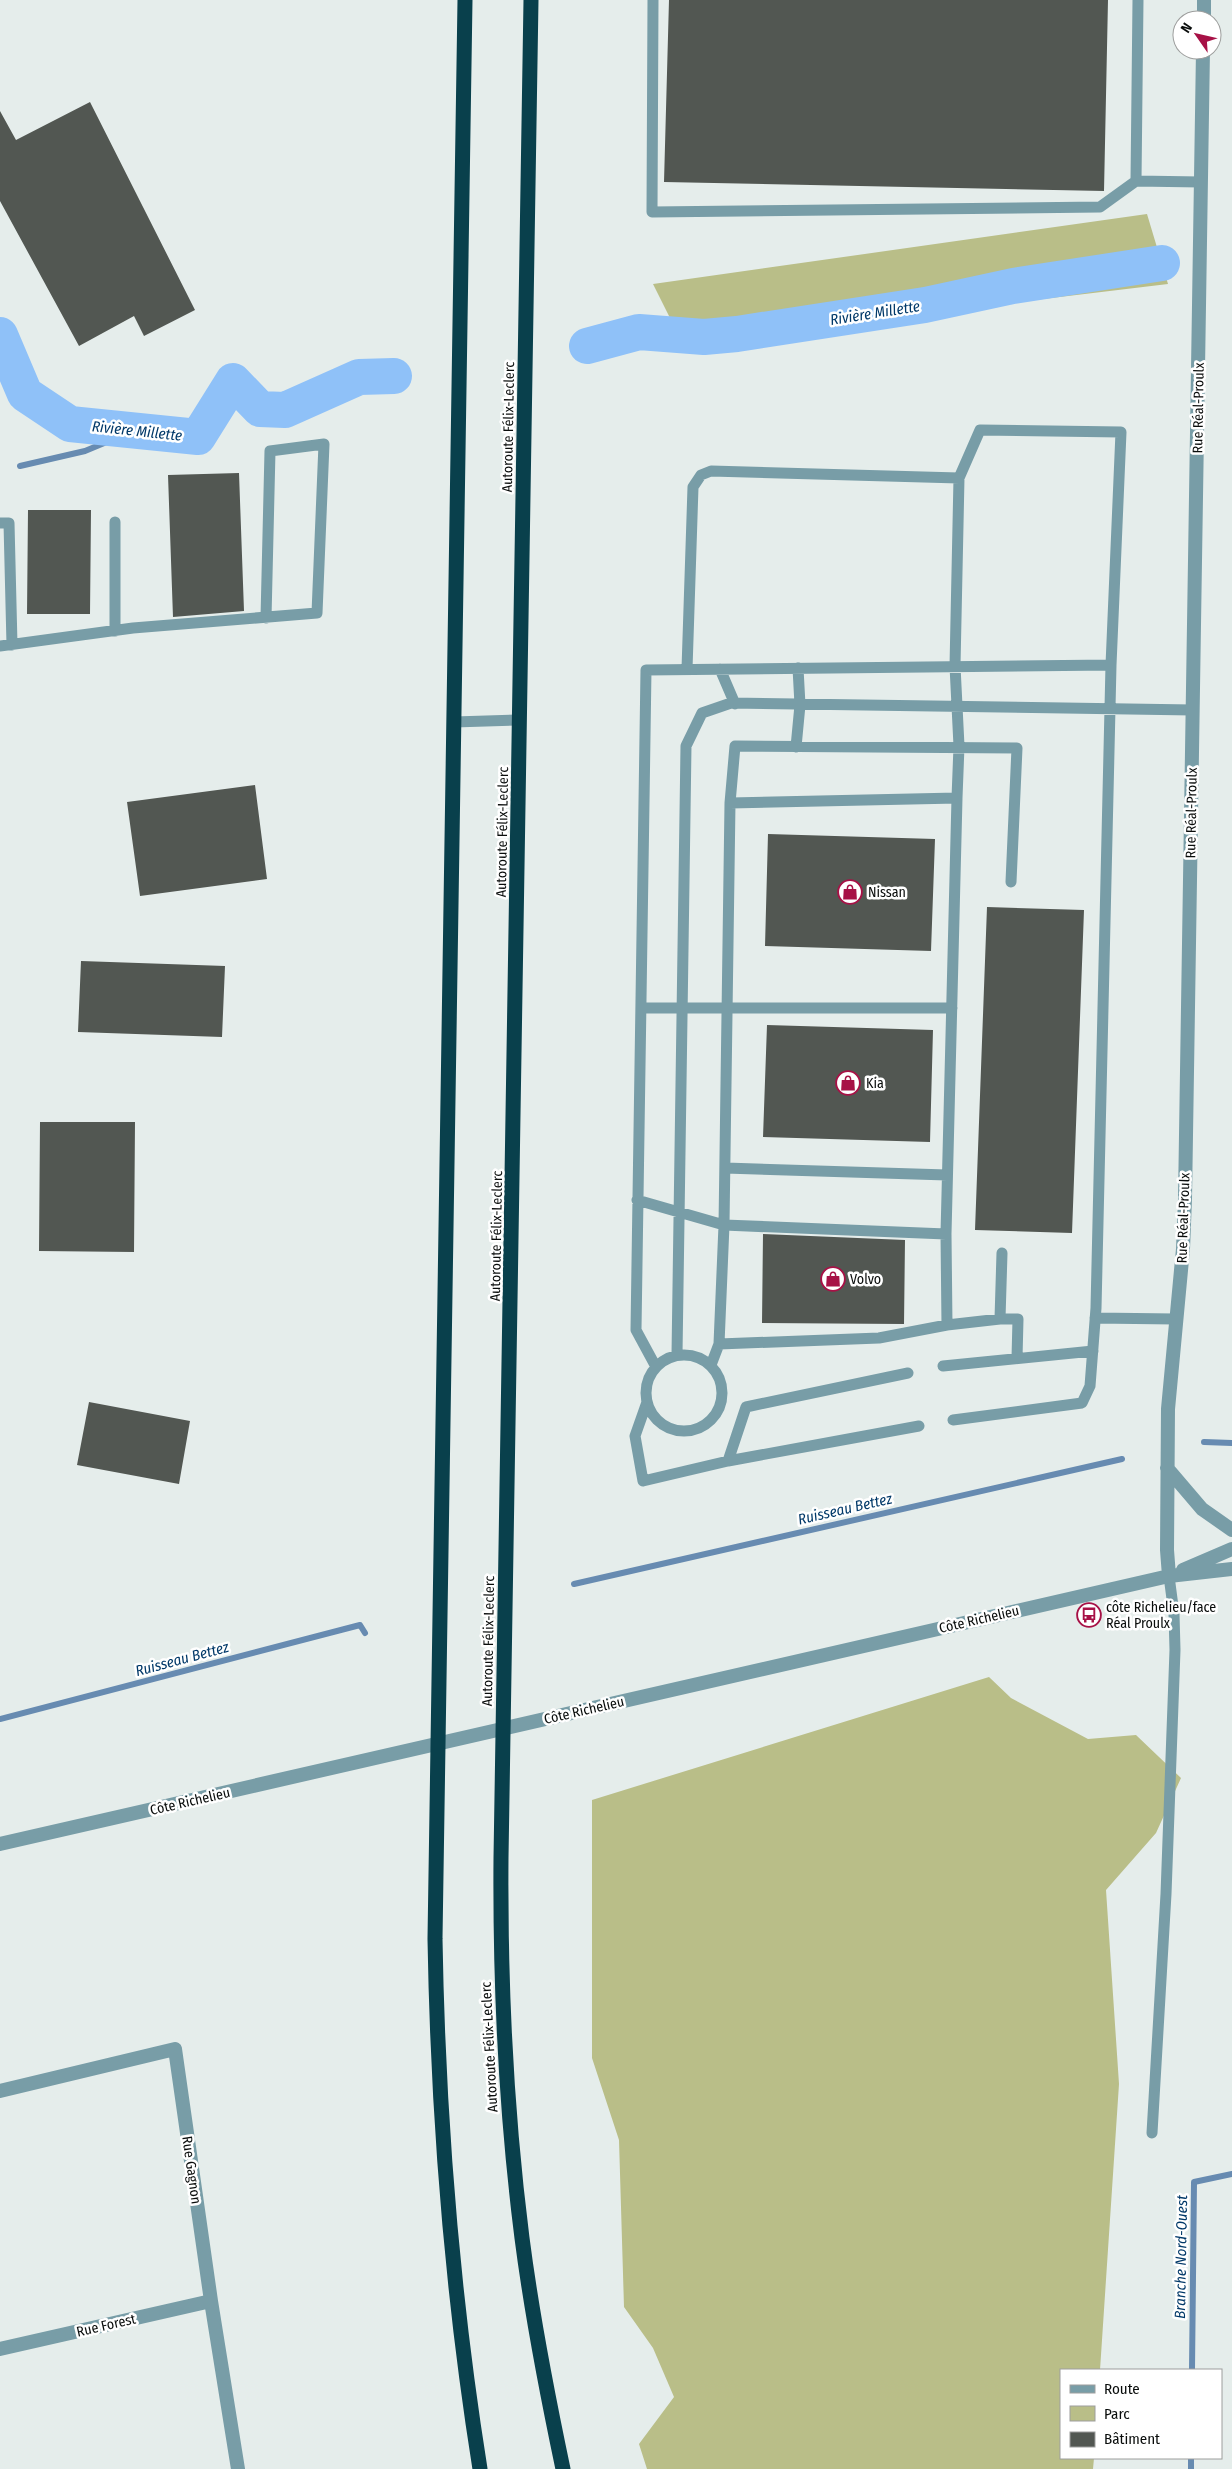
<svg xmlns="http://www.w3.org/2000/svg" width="1232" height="2469" font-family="'Fira Sans Condensed',sans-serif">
  <rect width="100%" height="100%" fill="#e5edeb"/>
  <!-- green -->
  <path fill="#b9be88" d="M1147 214 1168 284 682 342 653 284Z
    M989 1677 1011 1698 1088 1739 1136 1735 1181 1778 1156 1833 1106 1890 1119 2084 1100 2370H1061V2458H1094L1093 2469H647L639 2444 674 2397 653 2348 624 2307 619 2140 592 2058V1800Z"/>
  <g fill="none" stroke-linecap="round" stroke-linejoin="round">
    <!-- stream -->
    <path stroke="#678bb1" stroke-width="6" d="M20 466 85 451 133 431
      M1204 1442 1232 1443
      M574 1584 1122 1459
      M0 1719 360 1625 365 1633
      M1192 2370 1194 2182 1232 2174
      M1191 2469V2458"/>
    <!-- river -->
    <path stroke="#8fc1f8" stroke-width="36" d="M0 335 25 394 70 424 198 437 233 381 260 409 285 410 359 377 394 376
      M587 346 639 332 704 337 737 334 925 305 1013 286 1162 263"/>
  </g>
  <!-- building -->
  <path fill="#525752" d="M669 0H1108L1104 191 664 182Z
    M90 102 195 310 144 336 134 316 79 346 0 201V111L16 140Z
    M239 473 244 611 173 617 168 475Z
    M28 510H91L90 614H27Z
    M255 785 267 879 140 896 127 802Z
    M768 834 935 839 931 951 765 946Z
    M987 907 1084 910 1072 1233 975 1230Z
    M81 961 225 966 222 1037 78 1032Z
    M767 1025 933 1030 930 1142 763 1137Z
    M40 1122H135L134 1252 39 1251Z
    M763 1234 905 1240 904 1324 762 1323Z
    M89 1402 190 1421 179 1484 77 1465Z"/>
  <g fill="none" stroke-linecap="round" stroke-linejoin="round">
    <!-- service -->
    <path stroke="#789da7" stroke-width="11" d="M653 0 652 212 1100 207 1136 181 1201 182
      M1136 181 1138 0
      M959 478 980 430 1121 432 1111 665
      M0 523H9L12 645
      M115 631V522
      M0 646 133 628 317 613 324 444 270 451 266 618
      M687 669 693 487 701 475 711 471 959 478 955 666 959 746 957 798
      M720 669 735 704
      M454 722 520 720
      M796 747 800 705 798 668
      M730 803 735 746 1017 748 1011 882
      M641 1008H952
      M725 1168 947 1175
      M637 1200 724 1225 730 803 957 798 946 1234
      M1095 1318 1175 1319
      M1000 1319H1018L1017 1358
      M719 1344 724 1225 946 1234 947 1325
      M646 1393a38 38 0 1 1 76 0a38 38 0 1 1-76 0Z
      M677 1355 686 746 702 713 731 703 1193 710
      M711 1365 719 1344 879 1338 947 1325 1000 1319 1002 1253
      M943 1366 1093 1351
      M656 1367 636 1330 646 670 1111 665 1096 1308 1090 1386 1082 1403 953 1420
      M647 1402 635 1436 643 1481 728 1461 919 1426
      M728 1461 746 1407 908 1373
      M1152 2133 1166 1894 1175 1650 1174 1614 1169 1576"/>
    <!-- minor -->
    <path stroke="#789da7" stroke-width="14" d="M0 2091 175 2049 211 2301 238 2469
      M0 2349 211 2301"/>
    <!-- tertiary -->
    <path stroke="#789da7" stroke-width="14" d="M1204 20V0
      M1167 1468 1202 1509 1232 1530
      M1183 1570 1232 1549
      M1169 1576 1167 1550 1168 1409 1183 1249 1185 1199 1203 50
      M0 1844 1169 1576 1232 1569"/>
    <!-- motorway -->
    <path stroke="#09404c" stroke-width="15" d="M465 0 435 1939C438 2117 452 2293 480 2469
      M531 0 501 1858C500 1986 506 2112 522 2238 532 2316 547 2393 563 2469"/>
  </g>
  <!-- icons -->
  <defs>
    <g id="shop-ring" transform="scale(1.25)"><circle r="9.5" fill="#fff" stroke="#a71146" stroke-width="1.5"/><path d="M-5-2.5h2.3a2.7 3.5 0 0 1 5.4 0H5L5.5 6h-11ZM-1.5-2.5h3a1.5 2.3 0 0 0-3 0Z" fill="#a71146"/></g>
    <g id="bus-ring" transform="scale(1.25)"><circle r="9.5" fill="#fff" stroke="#a71146" stroke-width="1.5"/><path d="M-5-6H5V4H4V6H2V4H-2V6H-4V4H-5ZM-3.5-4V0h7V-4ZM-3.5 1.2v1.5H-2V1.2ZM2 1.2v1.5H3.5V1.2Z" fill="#a71146"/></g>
  </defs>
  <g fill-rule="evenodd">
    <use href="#shop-ring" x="850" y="892"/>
    <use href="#shop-ring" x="848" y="1083"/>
    <use href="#shop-ring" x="833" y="1279"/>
    <use href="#bus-ring" x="1089" y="1615"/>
  </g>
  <g text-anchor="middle" stroke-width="5" stroke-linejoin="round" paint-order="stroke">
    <!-- street labels -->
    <g font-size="14" fill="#090c0b" stroke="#fff">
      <text transform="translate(1198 408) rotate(-89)" y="5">Rue Réal-Proulx</text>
      <text transform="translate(508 427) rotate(-89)" y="5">Autoroute Félix-Leclerc</text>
      <text transform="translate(1191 813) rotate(-89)" y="5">Rue Réal-Proulx</text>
      <text transform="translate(502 832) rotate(-89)" y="5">Autoroute Félix-Leclerc</text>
      <text transform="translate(1183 1218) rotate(-88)" y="5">Rue Réal-Proulx</text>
      <text transform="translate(496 1236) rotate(-89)" y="5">Autoroute Félix-Leclerc</text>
      <text transform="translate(979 1619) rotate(-13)" y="5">Côte Richelieu</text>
      <text transform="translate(488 1641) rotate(-89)" y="5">Autoroute Félix-Leclerc</text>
      <text transform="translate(584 1710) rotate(-13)" y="5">Côte Richelieu</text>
      <text transform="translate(190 1801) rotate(-13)" y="5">Côte Richelieu</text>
      <text transform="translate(489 2047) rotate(-93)" y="5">Autoroute Félix-Leclerc</text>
      <text transform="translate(192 2170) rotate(82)" y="5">Rue Gagnon</text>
      <text transform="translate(106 2325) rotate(-13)" y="5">Rue Forest</text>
    </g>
    <!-- poi labels -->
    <g font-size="14" fill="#090c0b" stroke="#fff" text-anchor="start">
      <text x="868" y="897">Nissan</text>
      <text x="866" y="1088">Kia</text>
      <text x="850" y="1284">Volvo</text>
      <text x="1106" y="1612">côte Richelieu/face<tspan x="1106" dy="16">Réal Proulx</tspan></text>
    </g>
    <!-- water labels -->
    <g font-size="15" font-style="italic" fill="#003868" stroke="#fff">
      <text transform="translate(875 313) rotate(-9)" y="5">Rivière Millette</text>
      <text transform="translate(137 431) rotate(6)" y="5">Rivière Millette</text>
      <text transform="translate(845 1509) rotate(-13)" y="5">Ruisseau Bettez</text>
      <text transform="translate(182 1659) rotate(-15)" y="5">Ruisseau Bettez</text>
      <text transform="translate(1181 2257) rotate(-89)" y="5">Branche Nord-Ouest</text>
    </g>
  </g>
  <!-- legend -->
  <rect x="1060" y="2369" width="162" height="90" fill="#ffffff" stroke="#9d9e9d"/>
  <rect x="1070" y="2385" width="25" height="8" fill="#789da7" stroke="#9d9e9d"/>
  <text x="1104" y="2394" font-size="15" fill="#090c0b">Route</text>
  <rect x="1070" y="2406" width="25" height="15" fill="#b9be88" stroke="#9d9e9d"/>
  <text x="1104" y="2419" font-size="15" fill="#090c0b">Parc</text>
  <rect x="1070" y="2432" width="25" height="15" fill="#525752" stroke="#9d9e9d"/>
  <text x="1104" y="2444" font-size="15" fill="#090c0b">Bâtiment</text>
  <!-- north arrow -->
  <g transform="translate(1197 35) rotate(304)"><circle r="24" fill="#ffffff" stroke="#9d9e9d"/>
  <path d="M0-4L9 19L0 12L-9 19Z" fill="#a71146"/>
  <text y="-8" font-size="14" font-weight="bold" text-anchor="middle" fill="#090c0b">N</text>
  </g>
</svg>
